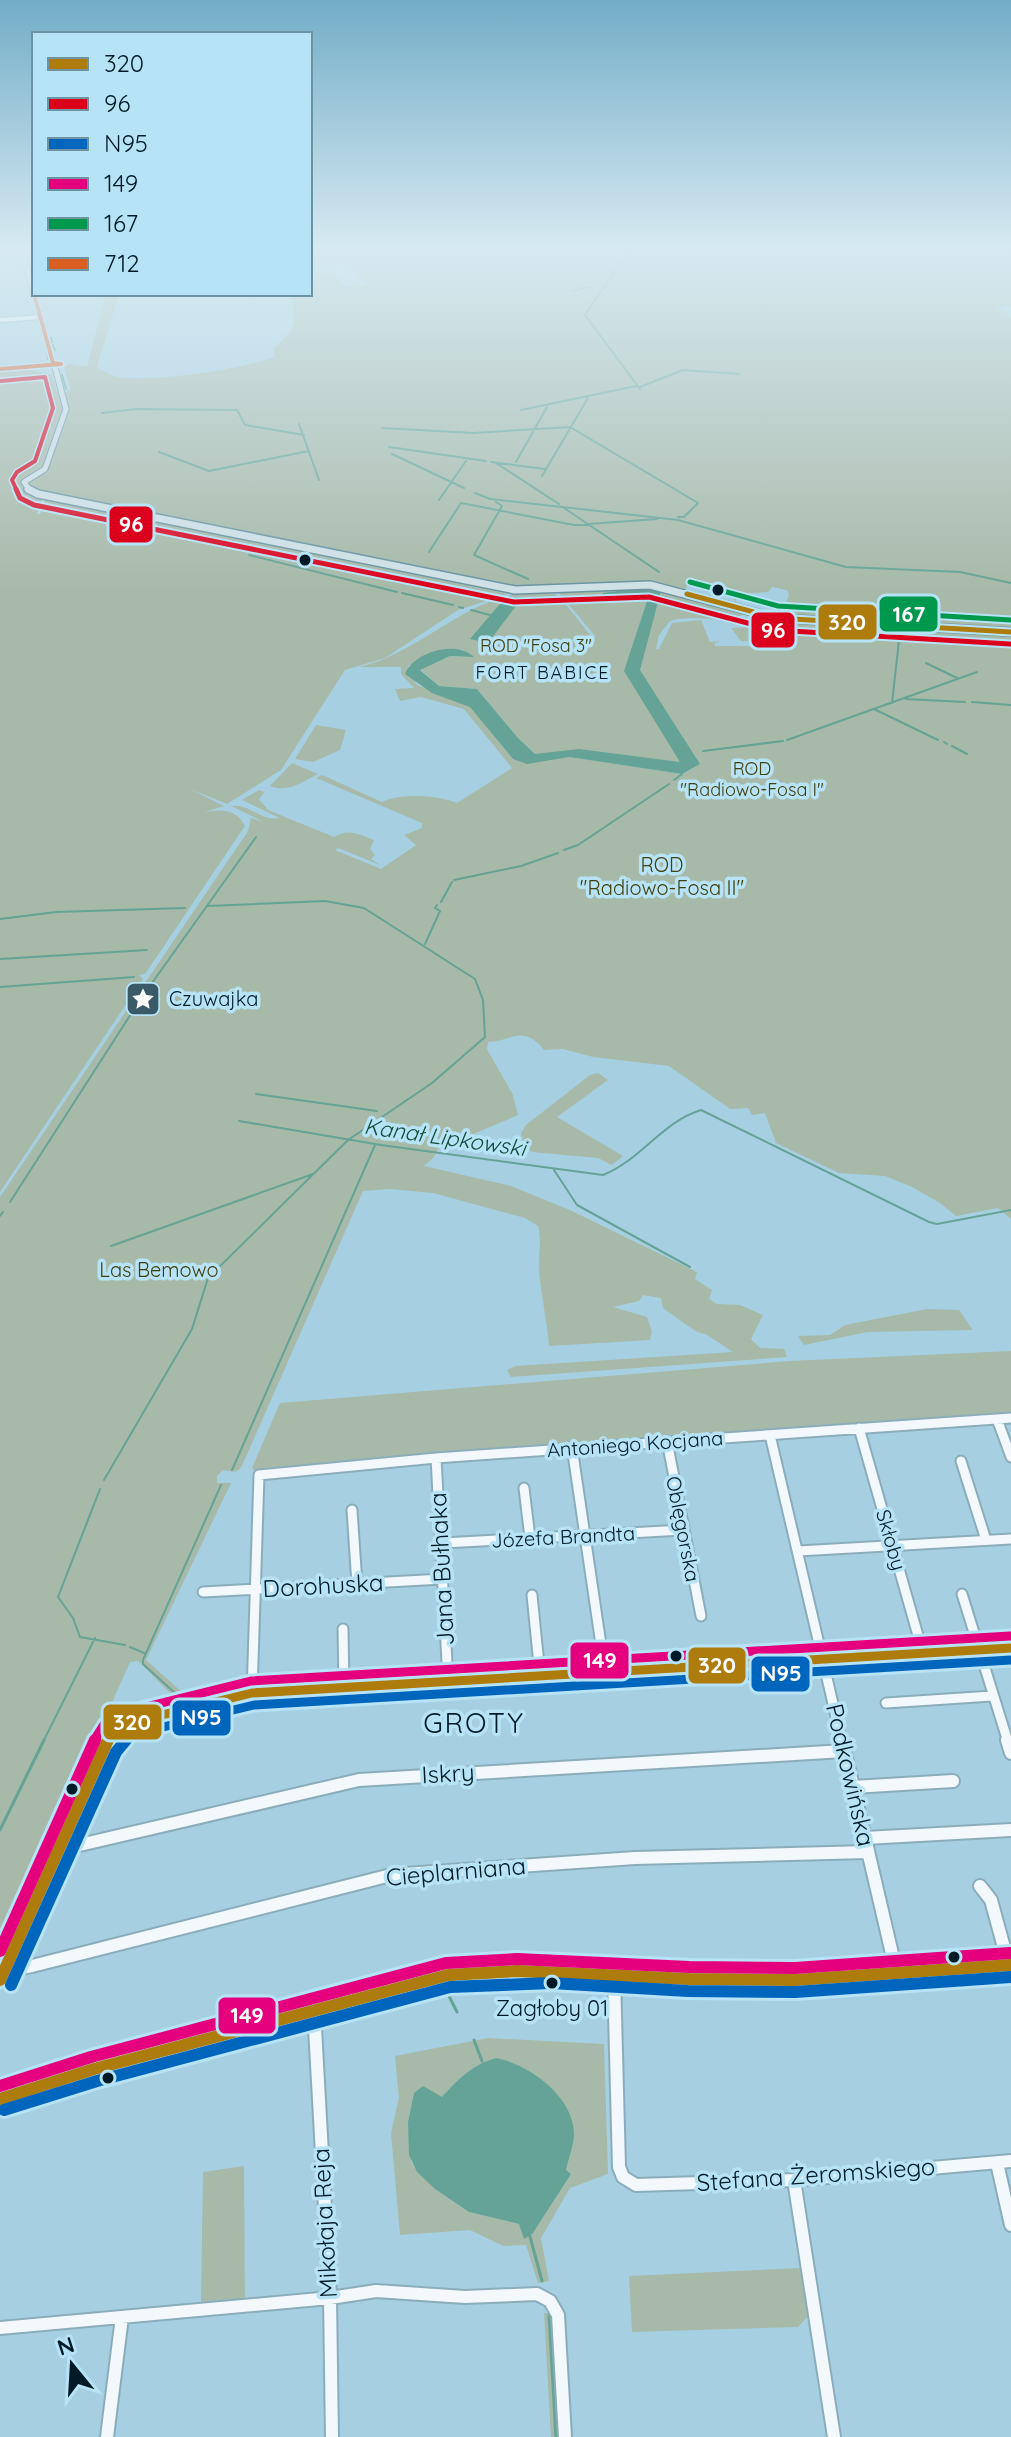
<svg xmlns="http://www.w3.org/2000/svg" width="1011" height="2437" font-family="Quicksand,sans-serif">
  <rect width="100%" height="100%" fill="#a6d0e2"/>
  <!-- green -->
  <path fill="#a7b9a8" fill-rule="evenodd" d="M310 251H1011V306L994 308 1005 311 1011 318V631L778 615 775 607H785L789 594 787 590 772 587 768 592 739 594 735 602C730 586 705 584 688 583L685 591 641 582 525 589 37 492 27 485 49 466 68 408 65 392 71 390 64 368 69 364 87 367 104 301 101 294H119L97 367C104 371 111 376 119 377 156 382 239 370 274 357V348C298 327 296 324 290 294H310ZM347 264 368 285 345 286 332 272 319 273 316 267Z
    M24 369 52 375 63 410 43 466 21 483 24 490 43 496 37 514H40L46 497 508 594 458 610 385 658 345 670 281 770 227 804 190 789 224 806 202 813C219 809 236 808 245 826L145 974 139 975 143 979 0 1192V371Z
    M653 587 747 613C726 624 694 614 670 621L659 635 656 649H659L672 623 701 620 710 642 722 641 715 643V646H752L753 642 741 641 731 628 755 627 754 625 730 624 728 620 733 619 774 621 778 626 776 621 1011 634V1219L998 1208 956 1216 940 1203 912 1187 885 1176 839 1173 776 1143 765 1113 752 1115 748 1108 730 1109 669 1066 593 1057 563 1049 544 1050C523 1024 512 1041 488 1042L487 1049 513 1095 518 1115 438 1149 433 1158 424 1166 511 1186 572 1211 697 1272 695 1279 712 1290 709 1299 717 1304 740 1305 763 1315 751 1339 760 1348 784 1349 787 1357 511 1377 507 1370 515 1366 733 1352 707 1335 695 1331 663 1308 661 1298 643 1295 639 1301 613 1307 647 1317 652 1332 650 1340 549 1346C547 1321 541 1295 539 1270 538 1254 542 1241 538 1226L525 1218 433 1193 390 1189 363 1191 241 1468 235 1472 223 1470 217 1476V1483H231L146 1660 191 1700 179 1702 138 1661 130 1662 0 1955V1197L248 831 251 818 264 822 231 806C249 803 262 822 280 818L242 800 259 790 265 792 259 799 268 810 334 837C349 828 358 834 374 840L370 849 375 855 371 859 380 865 338 848 335 850 381 869 416 845 404 835 422 828V823L316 778 322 775 382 802C401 793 437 795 457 803L512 768 464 709 421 697 400 701 395 689 414 688 401 674V667H359C429 651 476 581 556 594L559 601H563L592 637H596L558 592ZM638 588 661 592 639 670 700 764 682 774 569 757 513 759 470 706 417 685 408 666 463 649V657L450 656 420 669 439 686 477 689 518 738 535 754 681 762 625 671 649 595 626 598 603 593Z
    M316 725 346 730 340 750 313 762 295 759Z
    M292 763 318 774C302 782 288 793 270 786Z
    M598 1073 608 1080 557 1117 623 1156 612 1165 598 1158 532 1152 525 1148 521 1133 526 1125 590 1075Z
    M927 1309 959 1310 973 1330 868 1332 804 1345 798 1336 830 1335 845 1325Z
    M1011 1351V1415L550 1446 255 1471 252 1468 280 1403 790 1361Z
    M488 2038 604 2044 608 2174 570 2188 541 2238 549 2281 538 2283 526 2245 503 2246 470 2230 400 2235 391 2133 399 2098 395 2056ZM496 2058C532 2065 576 2099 573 2139 573 2150 568 2161 566 2171L571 2174 533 2233 524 2238 519 2224 469 2212 435 2189 417 2171 411 2162 408 2122 414 2093 442 2097C457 2080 473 2064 496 2058Z
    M244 2166 245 2298 201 2302 203 2172Z
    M801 2268 808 2316 798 2327 632 2332 629 2276Z
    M544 2313H551L555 2323 559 2437H551Z"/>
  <!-- water -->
  <path fill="#65a396" d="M639 588 661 591 640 670 700 764 682 774 569 757 527 764 513 759 470 707 432 693 405 674C413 653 455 639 474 657L450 656 420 670 439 686 477 689 518 738 535 754 579 749 680 762 624 671 649 595 626 598 603 596V593Z
    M515 597 540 599 516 606 488 643 470 639 499 605Z
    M496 2058C529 2064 573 2096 574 2133 574 2145 569 2158 566 2170L571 2174 533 2233 524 2239 519 2224 469 2212 435 2189 417 2172 409 2155 408 2122 414 2093 423 2086 442 2097C457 2080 473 2064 496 2058Z"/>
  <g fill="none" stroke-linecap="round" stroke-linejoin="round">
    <!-- stream-far1 -->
    <path stroke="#65a396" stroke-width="2" d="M627 253 585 315 640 389
      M572 291 590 287
      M51 338 52 342
      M53 345 55 350
      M47 352 48 359
      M62 375 66 389
      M640 387 683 370 739 374
      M521 410 636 386
      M102 413 136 409 237 410 245 425 304 435
      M299 424 319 480
      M382 428 473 433 570 427 698 503 684 517H678
      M389 447 486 461
      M159 452 209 471 309 451
      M392 454 464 488
      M491 462 545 469
      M516 462 547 407
      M496 463 559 504
      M542 476 588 398
      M475 493 490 499
      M491 499 678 520 846 567 960 572 1011 583
      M439 500 468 458
      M496 502 502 506 474 555 528 579
      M564 508 659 572
      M429 552 461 503 574 525 657 519
      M249 555 397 592
      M402 593 453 605
      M459 607 463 608
      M471 610 490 615
      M926 663 957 678
      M906 699 965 702
      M972 702 1011 705
      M892 703 899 640
      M874 709 938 740
      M787 740 977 672
      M944 742 947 744
      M952 746 967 754
      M703 751 783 741
      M674 780 682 774
      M564 850 578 845 669 784
      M454 880 521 866 558 853
      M441 902 452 882
      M0 919 56 912 185 908
      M425 944 440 911 435 908 437 905
      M0 959 147 950
      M0 987 134 977
      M147 990 256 837
      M256 1094 377 1111
      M239 1121 381 1145 603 1175C641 1160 662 1122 701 1110L929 1222 937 1224 1011 1210
      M554 1170 577 1205 690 1267
      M10 1202 140 1000
      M0 1216 3 1212
      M111 1246 313 1174
      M232 1470 375 1145
      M104 1480 192 1329 208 1278 348 1140 432 1083 485 1037 483 1000 475 979 364 908 325 901 208 906
      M100 1489 58 1597 73 1618 80 1637 125 1645
      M130 1647 144 1653
      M176 1694 143 1664V1660L221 1485
      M43 1742 95 1638"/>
    <!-- stream -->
    <path stroke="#65a396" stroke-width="3" d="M0 1830 44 1740
      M446 1990 457 2012
      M474 2040 482 2061
      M529 2233 542 2281
      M549 2315 556 2437"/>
    <!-- minor-far2 casing -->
    <g stroke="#8badbb" stroke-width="6">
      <path id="minor-far2" d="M23 254H34
        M0 320 41 317
        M0 369 47 365"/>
    </g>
    <!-- minor-far1 casing -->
    <g stroke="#8badbb" stroke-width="13">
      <path id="minor-far1" d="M997 1419 1011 1457
        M859 1428 923 1653
        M770 1435 842 1742
        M667 1441 701 1616
        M572 1447 605 1672
        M436 1458 448 1681
        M961 1461 986 1540
        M524 1488 530 1538
        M352 1510 357 1584
        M443 1543 683 1530
        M798 1551 1011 1539
        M203 1592 443 1579
        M962 1594 1008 1742
        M532 1595 540 1675
        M343 1629 344 1687
        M252 1693 259 1475 436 1458 1011 1418
        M886 1703 992 1696
        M107 1742 114 1731 125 1724 252 1693 1011 1648"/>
    </g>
    <!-- minor casing -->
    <g stroke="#8badbb" stroke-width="16">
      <path id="minor" d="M842 1740 897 1975
        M1007 1740 1011 1753
        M853 1787 953 1781
        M865 1838 1011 1830
        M61 1842 71 1847 359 1780 844 1751
        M980 1886 991 1900 1009 1966
        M8 1964 21 1968 32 1966 391 1875 635 1858 868 1852
        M614 1976 619 2167 623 2177 636 2185 794 2180 1011 2161
        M0 1980 108 1740
        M314 2010 330 2298 332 2437
        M0 2099 94 2069 448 1975 517 1971 689 1979 795 1980 1011 1965
        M997 2163 1011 2225
        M794 2180 834 2437
        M0 2328 330 2298 376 2291 465 2297 537 2294 550 2301 558 2315 565 2437
        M107 2437 122 2317"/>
    </g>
    <!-- major-far1 casing -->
    <g stroke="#6b93a2" stroke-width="7">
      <path id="major-far1" d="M22 251 34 293
        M34 294 53 363
        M30 491 24 482 45 469 66 409 55 367"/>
    </g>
    <!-- major casing -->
    <g stroke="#6b93a2" stroke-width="10">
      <path id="major" d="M28 489 38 494 515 590 650 585 776 618 1011 632"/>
    </g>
    <!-- minor-far2 -->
    <use href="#minor-far2" stroke="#f2f8fb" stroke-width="4"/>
    <!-- minor-far1 -->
    <use href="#minor-far1" stroke="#f2f8fb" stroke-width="9"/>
    <!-- minor -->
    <use href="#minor" stroke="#f2f8fb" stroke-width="12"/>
    <!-- major-far1 -->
    <use href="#major-far1" stroke="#cfe0e6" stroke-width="5"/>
    <!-- major -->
    <use href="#major" stroke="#cfe0e6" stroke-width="7"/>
    <!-- bus-1-far2 casing -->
    <g stroke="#b7e3f6" stroke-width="9">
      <path id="bus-1-far2" d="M687 594 776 618 1011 632"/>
    </g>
    <!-- bus-1-far1 casing -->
    <g stroke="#b7e3f6" stroke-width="15">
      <path id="bus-1-far1" d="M107 1742 114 1731 125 1724 252 1693 1011 1648"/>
    </g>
    <!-- bus-1 casing -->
    <g stroke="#b7e3f6" stroke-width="18">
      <path id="bus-1" d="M0 1980 108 1740
        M0 2099 94 2069 448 1975 517 1971 689 1979 795 1980 1011 1965"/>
    </g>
    <!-- bus-2-far1 casing -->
    <g stroke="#b7e3f6" stroke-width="7">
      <path id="bus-2-far1" d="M1 381 45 377 53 408 35 461 17 472 12 480 17 491"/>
    </g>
    <!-- bus-2 casing -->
    <g stroke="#b7e3f6" stroke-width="9">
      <path id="bus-2" d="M16 489 20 498 34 505 514 602 649 597 774 630 1010 644"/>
    </g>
    <!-- bus-3-far1 casing -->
    <g stroke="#b7e3f6" stroke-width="15">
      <path id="bus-3-far1" d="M124 1742 130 1735 254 1705 1011 1660"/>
    </g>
    <!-- bus-3 casing -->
    <g stroke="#b7e3f6" stroke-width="18">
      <path id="bus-3" d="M11 1985 116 1752 126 1740
        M4 2110 97 2081 450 1987 551 1983 688 1991 795 1992 1011 1977"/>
    </g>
    <!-- bus-4-far1 casing -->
    <g stroke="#b7e3f6" stroke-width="15">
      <path id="bus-4-far1" d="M93 1742 105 1723 121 1713 251 1681 1010 1636"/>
    </g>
    <!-- bus-4 casing -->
    <g stroke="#b7e3f6" stroke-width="18">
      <path id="bus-4" d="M0 1951 95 1740
        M0 2086 91 2057 446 1963 517 1959 689 1967 795 1968 1010 1953"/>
    </g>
    <!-- bus-5 casing -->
    <g stroke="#b7e3f6" stroke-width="9">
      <path id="bus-5" d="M690 582 778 606 1011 620"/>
    </g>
    <!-- bus-6 casing -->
    <g stroke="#b7e3f6" stroke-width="7">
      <path id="bus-6" d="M34 294 53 363
        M0 369 61 364 53 363"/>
    </g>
    <!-- bus-1-far2 -->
    <use href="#bus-1-far2" stroke="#ad7c0c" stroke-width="5"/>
    <!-- bus-1-far1 -->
    <use href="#bus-1-far1" stroke="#ad7c0c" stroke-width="9"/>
    <!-- bus-1 -->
    <use href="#bus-1" stroke="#ad7c0c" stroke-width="12"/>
    <!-- bus-2-far1 -->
    <use href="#bus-2-far1" stroke="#db001b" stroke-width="4"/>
    <!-- bus-2 -->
    <use href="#bus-2" stroke="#db001b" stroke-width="5"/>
    <!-- bus-3-far1 -->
    <use href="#bus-3-far1" stroke="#0065bd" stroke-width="9"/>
    <!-- bus-3 -->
    <use href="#bus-3" stroke="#0065bd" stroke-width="12"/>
    <!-- bus-4-far1 -->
    <use href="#bus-4-far1" stroke="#e5007d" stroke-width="9"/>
    <!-- bus-4 -->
    <use href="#bus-4" stroke="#e5007d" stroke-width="12"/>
    <!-- bus-5 -->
    <use href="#bus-5" stroke="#00984d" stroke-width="5"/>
    <!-- bus-6 -->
    <use href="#bus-6" stroke="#da5e22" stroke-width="4"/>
  </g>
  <!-- sky -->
  <linearGradient id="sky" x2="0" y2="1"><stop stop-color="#73adc7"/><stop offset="0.42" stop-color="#d7eaf2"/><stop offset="1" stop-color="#d7eaf2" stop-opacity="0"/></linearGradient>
  <rect width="1011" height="592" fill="url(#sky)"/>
  <!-- icons -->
  <defs>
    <g id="sight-square" transform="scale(1.8)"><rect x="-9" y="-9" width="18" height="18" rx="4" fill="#3a5a68" stroke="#b7e3f6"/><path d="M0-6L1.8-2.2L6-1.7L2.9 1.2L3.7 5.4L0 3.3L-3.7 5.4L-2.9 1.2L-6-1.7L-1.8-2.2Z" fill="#fff"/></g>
  </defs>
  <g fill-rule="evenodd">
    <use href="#sight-square" x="143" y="999"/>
  </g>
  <!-- markers -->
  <g fill="#001b27" stroke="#b7e3f6" stroke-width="3">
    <circle cx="305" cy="560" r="7"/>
    <circle cx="718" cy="590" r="7"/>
    <circle cx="676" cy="1656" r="7"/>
    <circle cx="72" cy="1789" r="7"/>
    <circle cx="954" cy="1957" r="7"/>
    <circle cx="552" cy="1983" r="7"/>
    <circle cx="108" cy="2078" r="7"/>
  </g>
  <g text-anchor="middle" stroke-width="7" stroke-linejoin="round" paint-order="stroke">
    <!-- far-park labels -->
    <g font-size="18" fill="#43400f" stroke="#b7e3f6">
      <text x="536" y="652">ROD "Fosa 3"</text>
      <text x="752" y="775">ROD<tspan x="752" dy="21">"Radiowo-Fosa I"</tspan></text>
    </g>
    <!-- far-neighbourhood labels -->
    <g font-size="18" letter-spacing="2" fill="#001b27" stroke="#b7e3f6">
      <text x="543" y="679">FORT BABICE</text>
    </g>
    <!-- park labels -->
    <g font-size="20" fill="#43400f" stroke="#b7e3f6">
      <text x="662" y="872">ROD<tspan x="662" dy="23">"Radiowo-Fosa II"</tspan></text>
      <text x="159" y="1277">Las Bemowo</text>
    </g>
    <!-- poi labels -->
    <g font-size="20" fill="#001b27" stroke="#b7e3f6" text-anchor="start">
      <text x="169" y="1006">Czuwajka</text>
    </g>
    <!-- street labels -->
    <g font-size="20" fill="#001b27" stroke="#b7e3f6">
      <text transform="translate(635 1444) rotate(-4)" y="7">Antoniego Kocjana</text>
      <text transform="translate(683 1529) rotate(79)" y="7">Oblęgorska</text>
      <text transform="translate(563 1537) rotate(-3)" y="7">Józefa Brandta</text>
      <text transform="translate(891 1540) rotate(74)" y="7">Skłoby</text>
    </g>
    <!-- water labels -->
    <g font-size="22" font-style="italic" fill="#114c39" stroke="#b7e3f6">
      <text transform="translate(445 1137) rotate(8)" y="8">Kanał Lipkowski</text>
    </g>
    <!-- near-bus labels -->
    <g font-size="22" fill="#001b27" stroke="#b7e3f6">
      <text x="552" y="2016">Zagłoby 01</text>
    </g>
    <!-- near-street labels -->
    <g font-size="24" fill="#001b27" stroke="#b7e3f6">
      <text transform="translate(442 1569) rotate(-93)" y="8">Jana Bułhaka</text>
      <text transform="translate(323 1586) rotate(-3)" y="8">Dorohuska</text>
      <text transform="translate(448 1774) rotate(-3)" y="8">Iskry</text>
      <text transform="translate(850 1775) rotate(77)" y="8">Podkowińska</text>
      <text transform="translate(456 1872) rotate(-5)" y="8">Cieplarniana</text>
      <text transform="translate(816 2175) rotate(-4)" y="8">Stefana Żeromskiego</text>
      <text transform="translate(325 2223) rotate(-93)" y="8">Mikołaja Reja</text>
    </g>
    <!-- near-quarter labels -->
    <g font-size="28" letter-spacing="2" fill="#001b27" stroke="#b7e3f6">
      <text x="474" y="1733">GROTY</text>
    </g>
  </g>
  <g stroke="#b7e3f6" stroke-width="3">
    <rect x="108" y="505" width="46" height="39" rx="8" fill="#db001b"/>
    <rect x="878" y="595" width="61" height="38" rx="8" fill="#00984d"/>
    <rect x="817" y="603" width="61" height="38" rx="8" fill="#ad7c0c"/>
    <rect x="750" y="611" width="46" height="38" rx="8" fill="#db001b"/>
    <rect x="569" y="1641" width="61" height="39" rx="8" fill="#e5007d"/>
    <rect x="687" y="1646" width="60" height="39" rx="8" fill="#ad7c0c"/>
    <rect x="750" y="1655" width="61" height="38" rx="8" fill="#0065bd"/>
    <rect x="171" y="1699" width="61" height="38" rx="8" fill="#0065bd"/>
    <rect x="102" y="1703" width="61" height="38" rx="8" fill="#ad7c0c"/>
    <rect x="217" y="1996" width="60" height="39" rx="8" fill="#e5007d"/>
  </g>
  <g font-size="22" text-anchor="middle" font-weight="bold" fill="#fff">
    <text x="131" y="532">96</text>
    <text x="909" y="622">167</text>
    <text x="847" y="630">320</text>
    <text x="773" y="638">96</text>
    <text x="600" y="1668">149</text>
    <text x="717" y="1673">320</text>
    <text x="781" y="1681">N95</text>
    <text x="201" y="1725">N95</text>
    <text x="132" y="1730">320</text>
    <text x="247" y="2023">149</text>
  </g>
  <!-- legend -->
  <rect x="32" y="32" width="280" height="264" fill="#b7e3f6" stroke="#6e93a3" stroke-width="2"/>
  <rect x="48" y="58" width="40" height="12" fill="#ad7c0c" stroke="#6e93a3" stroke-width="2"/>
  <text x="104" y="72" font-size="24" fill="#001b27">320</text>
  <rect x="48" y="98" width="40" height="12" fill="#db001b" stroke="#6e93a3" stroke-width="2"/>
  <text x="104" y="112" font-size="24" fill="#001b27">96</text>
  <rect x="48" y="138" width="40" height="12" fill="#0065bd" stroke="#6e93a3" stroke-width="2"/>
  <text x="104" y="152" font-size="24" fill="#001b27">N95</text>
  <rect x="48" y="178" width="40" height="12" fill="#e5007d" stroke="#6e93a3" stroke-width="2"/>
  <text x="104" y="192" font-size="24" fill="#001b27">149</text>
  <rect x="48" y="218" width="40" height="12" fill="#00984d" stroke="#6e93a3" stroke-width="2"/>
  <text x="104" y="232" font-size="24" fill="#001b27">167</text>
  <rect x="48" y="258" width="40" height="12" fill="#da5e22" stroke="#6e93a3" stroke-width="2"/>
  <text x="104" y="272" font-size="24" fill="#001b27">712</text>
  <!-- north arrow -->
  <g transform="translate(72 2365) rotate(342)" stroke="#b7e3f6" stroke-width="6" paint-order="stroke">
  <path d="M0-6L14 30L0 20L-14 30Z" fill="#001b27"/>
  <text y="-12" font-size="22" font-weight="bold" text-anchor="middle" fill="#001b27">N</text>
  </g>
</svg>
